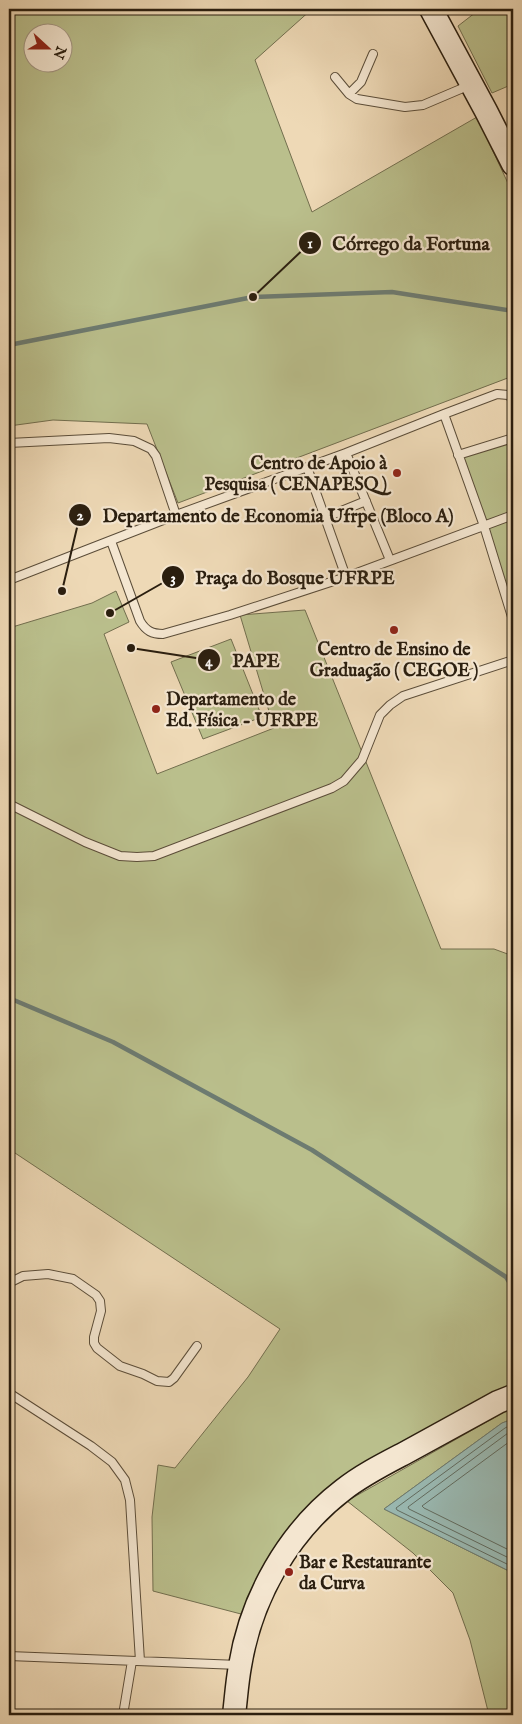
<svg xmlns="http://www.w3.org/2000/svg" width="522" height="1724" font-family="'IM FELL English',serif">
  <rect width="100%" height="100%" fill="#eed9b6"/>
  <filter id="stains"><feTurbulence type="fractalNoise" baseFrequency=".004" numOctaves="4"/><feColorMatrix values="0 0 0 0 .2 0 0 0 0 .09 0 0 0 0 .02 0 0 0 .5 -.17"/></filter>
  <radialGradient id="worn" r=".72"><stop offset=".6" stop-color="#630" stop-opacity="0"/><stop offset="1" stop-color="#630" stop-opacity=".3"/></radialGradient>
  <!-- green -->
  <path fill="#babf8c" stroke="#726e4e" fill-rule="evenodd" d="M9 9H312L255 60 312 212 477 117 513 194V376L178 503 147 424 53 420 9 426ZM32 32H62V62H32Z
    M480 9H513V84L492 93 458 26Z
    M513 439V620L461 456Z
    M116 591 129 622 104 634 157 774 274 728 240 615 305 610 441 949H494L513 956V1395L355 1469 284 1534 241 1614 153 1591 152 1517 158 1465 175 1468 248 1377 280 1329 9 1149V626V628L92 603Z
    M231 639 262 717 203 739 171 662Z
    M513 1407V1419L502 1423 384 1509 513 1573V1715H489L470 1640 453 1593 413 1553 347 1501Z"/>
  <!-- water -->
  <path fill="#9ab9b2" stroke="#6d7b71" d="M513 1419V1573L384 1509 502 1423Z"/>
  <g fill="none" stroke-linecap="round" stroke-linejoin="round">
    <!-- shore -->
    <path stroke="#626c60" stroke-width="1" d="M513 1424 505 1428 396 1508 397 1510 513 1567
      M513 1431 508 1433 408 1507 409 1509 513 1560
      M513 1439 422 1506 424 1508 513 1552"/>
    <!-- stream -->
    <path stroke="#6d7b71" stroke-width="4.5" d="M9 345 253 297 392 292 513 311
      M9 998 113 1042 312 1150 506 1277 513 1288"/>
    <!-- lane casing -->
    <g stroke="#5b4d39" stroke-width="10">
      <path id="lane" d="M335 77 349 94 357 99 405 107 423 105 470 85
        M349 94 361 82 373 54
        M444 414 484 526 513 620
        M9 443 109 438 134 441 151 449 156 456 176 515
        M346 453 444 414 497 394 508 395 513 399
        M458 455 513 438
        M307 467 346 577
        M324 518 366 501
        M111 541 140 621C146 631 152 634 163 634L230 615 346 577 513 515
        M9 580 176 515 346 453 390 560
        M9 804 85 842 120 856 137 857 154 856 332 788 344 781 362 760 380 715 390 705 403 696 513 660
        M9 1283 23 1276 48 1274 73 1279 96 1295 100 1301 101 1311 94 1337V1343L97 1348 120 1366 143 1374 157 1381 169 1382 174 1378 197 1346
        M9 1393 91 1446 112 1462 125 1480 130 1500 140 1661
        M9 1656 239 1665
        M123 1715 132 1661"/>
    </g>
    <!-- secondary casing -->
    <g stroke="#2a1e0f" stroke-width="25">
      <path id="secondary" d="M431 9 486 111 513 164
        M234 1715C236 1699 237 1682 240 1666 251 1598 288 1532 343 1490 362 1475 384 1464 405 1453 436 1436 467 1419 498 1402L513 1396"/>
    </g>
    <!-- lane -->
    <use href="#lane" stroke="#f4e6d0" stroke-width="8"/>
    <!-- secondary -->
    <use href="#secondary" stroke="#f4e6d0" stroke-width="22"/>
  </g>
  <!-- markers -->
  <g fill="#8f2418" stroke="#f4e6d0" stroke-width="2">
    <circle cx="397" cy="473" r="5"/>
    <circle cx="394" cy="630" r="5"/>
    <circle cx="156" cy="709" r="5"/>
    <circle cx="289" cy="1572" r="5"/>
  </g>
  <g text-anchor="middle" stroke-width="4.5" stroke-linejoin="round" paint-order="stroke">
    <!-- poi labels -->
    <g font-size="18" font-weight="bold" fill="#2a1e0f" stroke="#f4e6d0" text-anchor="start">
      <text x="387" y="469" text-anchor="end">Centro de Apoio à<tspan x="387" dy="21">Pesquisa ( CENAPESQ )</tspan></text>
      <text x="394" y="655" text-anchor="middle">Centro de Ensino de<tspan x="394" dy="21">Graduação ( CEGOE )</tspan></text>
      <text x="166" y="705">Departamento de<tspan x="166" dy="21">Ed. Física - UFRPE</tspan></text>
      <text x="299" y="1568">Bar e Restaurante<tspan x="299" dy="21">da Curva</tspan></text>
    </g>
  </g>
  <!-- callouts -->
  <path fill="none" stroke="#2a1e0f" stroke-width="2" d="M253 297L310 243M62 591L80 515M110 613L173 577M131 648L209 660"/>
  <g fill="#2a1e0f" stroke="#f4e6d0" stroke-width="2">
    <circle cx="253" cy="297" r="5"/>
    <circle cx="62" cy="591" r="5"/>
    <circle cx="110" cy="613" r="5"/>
    <circle cx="131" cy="648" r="5"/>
    <circle cx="310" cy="243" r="12"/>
    <circle cx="80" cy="515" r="12"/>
    <circle cx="173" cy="577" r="12"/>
    <circle cx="209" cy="660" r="12"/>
  </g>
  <g font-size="15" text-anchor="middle" font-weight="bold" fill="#fff">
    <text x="310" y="248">1</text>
    <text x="80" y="520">2</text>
    <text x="173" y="583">3</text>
    <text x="209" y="666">4</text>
  </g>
  <g font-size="19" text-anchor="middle" font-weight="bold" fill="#2a1e0f" stroke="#f4e6d0" stroke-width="4.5" stroke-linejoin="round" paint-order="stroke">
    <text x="411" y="250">Córrego da Fortuna</text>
    <text x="278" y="522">Departamento de Economia Ufrpe (Bloco A)</text>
    <text x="295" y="584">Praça do Bosque UFRPE</text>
    <text x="256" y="667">PAPE</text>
  </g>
  <!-- margin -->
  <rect width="522" height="1724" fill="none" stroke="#eed9b6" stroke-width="30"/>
  <rect x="10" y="10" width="502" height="1704" fill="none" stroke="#2a1e0f" stroke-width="2.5"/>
  <rect x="15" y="15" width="492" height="1694" fill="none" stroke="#2a1e0f"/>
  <!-- north arrow -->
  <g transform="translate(48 48) rotate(111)"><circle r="24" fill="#f4e6d0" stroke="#a39683"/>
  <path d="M0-4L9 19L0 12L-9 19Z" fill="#8f2418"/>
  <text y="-8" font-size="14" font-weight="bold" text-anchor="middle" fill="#2a1e0f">N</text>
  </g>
  <rect width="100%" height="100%" filter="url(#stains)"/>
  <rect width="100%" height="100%" fill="url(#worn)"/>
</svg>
